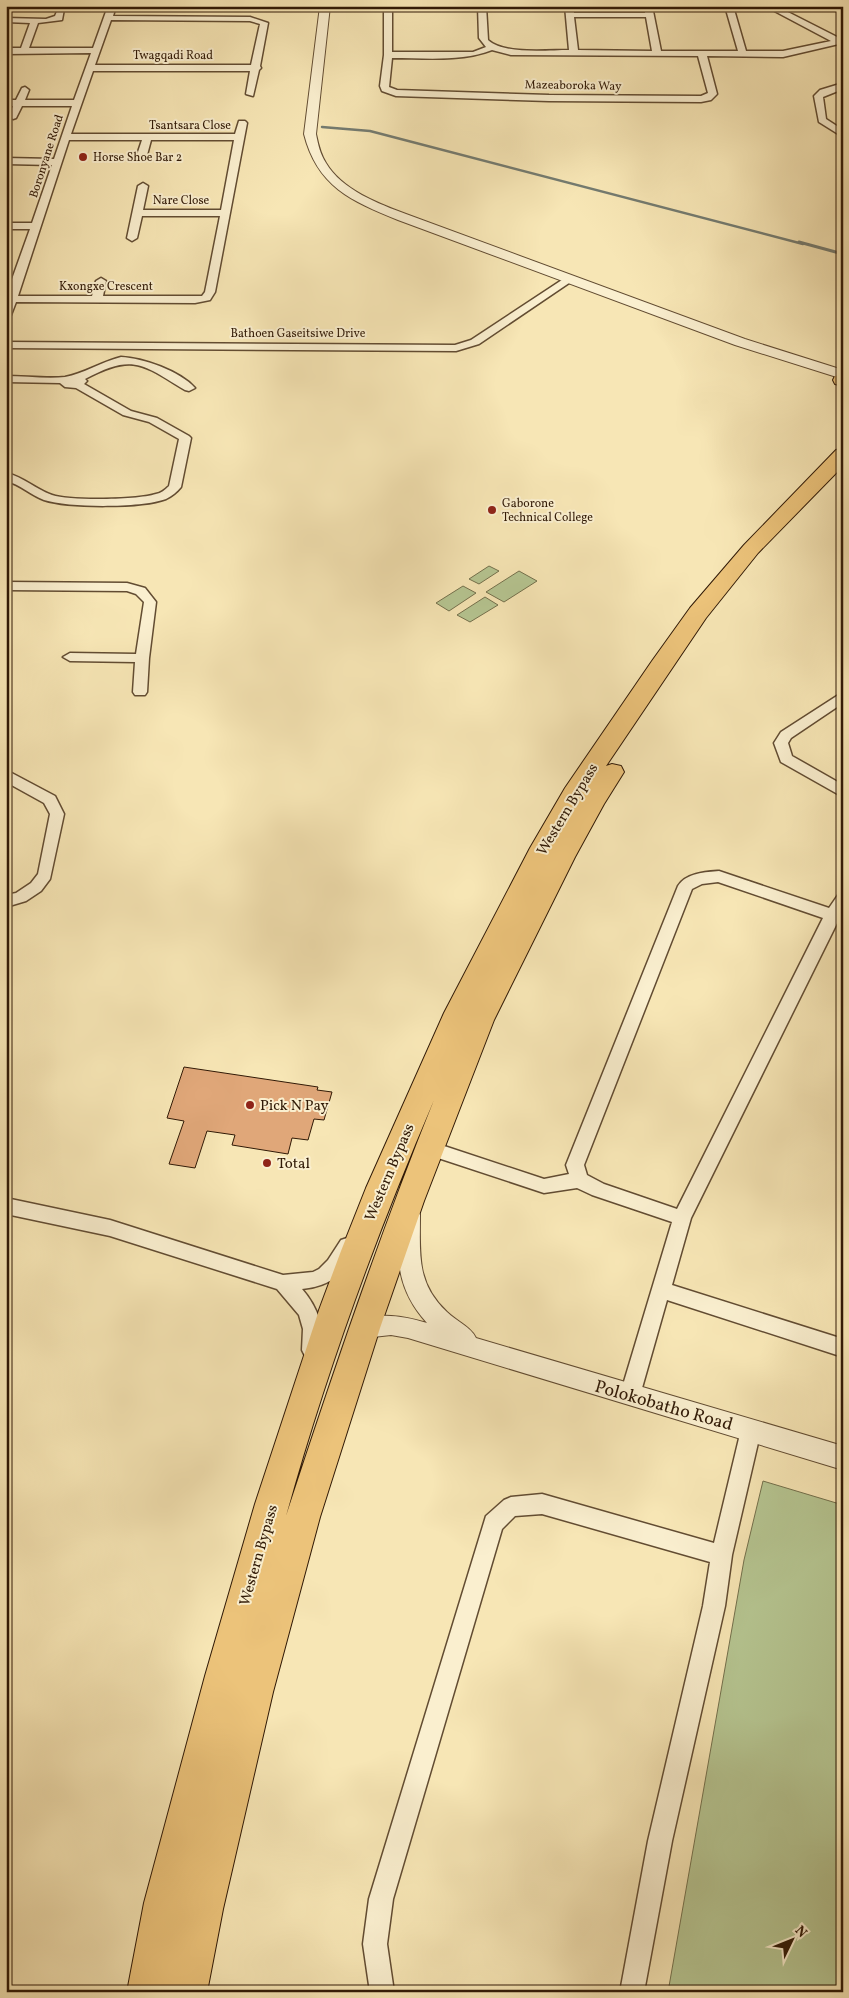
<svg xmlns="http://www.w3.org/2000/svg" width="849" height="1998" font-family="Vollkorn,serif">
  <rect width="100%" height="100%" fill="#f7e6b5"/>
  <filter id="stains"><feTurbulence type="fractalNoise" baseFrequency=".004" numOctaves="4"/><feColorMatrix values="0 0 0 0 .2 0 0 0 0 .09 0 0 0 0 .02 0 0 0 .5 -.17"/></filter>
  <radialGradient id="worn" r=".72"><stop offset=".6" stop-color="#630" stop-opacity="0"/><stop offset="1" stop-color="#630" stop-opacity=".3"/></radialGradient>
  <!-- green -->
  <path fill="#b6c692" stroke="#73704c" d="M489 566 499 571 479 584 469 579Z
    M519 571 537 581 504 602 486 592Z
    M463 586 476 593 449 611 436 603Z
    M485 597 498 605 470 622 457 615Z
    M763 1481 843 1505V1992H668L744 1560Z"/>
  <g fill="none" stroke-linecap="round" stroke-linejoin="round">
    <!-- stream-far1 -->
    <path stroke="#747b70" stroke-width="2.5" d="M322 127 370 131 803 244"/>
    <!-- stream -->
    <path stroke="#747b70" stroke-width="3" d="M799 242 843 254"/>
  </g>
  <!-- building -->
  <path fill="#e0a779" stroke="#301906" d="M184 1067 318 1087 317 1090 332 1092 324 1120 314 1119 308 1140 292 1138 288 1154 232 1145 235 1135 207 1131 195 1168 169 1164 184 1121 167 1118Z"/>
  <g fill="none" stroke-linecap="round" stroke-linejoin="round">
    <!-- minor casing -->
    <g stroke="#624c32" stroke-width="3">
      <path id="minor" d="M108 6H116L113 16 250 17 268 23 260 66 261 68 259 70 253 96 246 94 250 71H93L71 134H235L239 121H245L247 123 215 292 210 300 195 303 16 302 11 315 6 318V296L30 229H6V223H32L52 165 6 164V158L54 159 72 106H22L16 118 13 119 9 116 13 106H6V100H16L22 88 25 87 29 90 25 100H74L91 53 6 54V48H21L30 23 6 22V18L46 19 55 16 58 9H64L62 20 38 23 29 48H93ZM111 20 250 21 260 24 251 65H95ZM69 140H142L137 155 142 158 147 155 151 140H234L221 210H143L148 186 143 183 138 186 127 238 132 241 137 238 142 216H220L205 292 202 296H103L106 281 101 278 96 281 92 296H18Z
        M384 6H392V52H473L486 47 479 38 478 6H486L488 40C505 55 548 50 569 50L565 6H573L574 13H645L644 6H652L661 51H738L725 6H733L746 51H783L831 41 765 6H776L839 38H843V43L783 57 707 56 717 94 711 100 701 102 549 101 396 96 382 91 380 86 384 55ZM574 17H646L652 51 578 50ZM492 50 511 55 698 56 708 93 701 96 549 95 397 90 389 87 392 58C425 58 461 62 492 50Z
        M843 83V89L823 97 826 119 843 130V137L819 122 814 96 820 90Z
        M568 276 573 279 572 281 479 344 456 351 6 348V342L455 345 471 340Z
        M121 357C143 358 180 371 195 388L189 391 185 390C142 364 133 353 85 379L87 381 84 384 131 411 157 418 189 436 191 438 181 487C177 492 172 496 166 499 142 508 69 508 44 500 30 495 20 484 6 481V473C24 477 35 489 52 495 70 501 137 500 156 494 161 493 165 490 169 486L179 439 149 422 123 415 76 388 65 387 60 383 6 382V376C25 376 47 379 65 377 83 374 101 362 121 357Z
        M6 582 127 583 145 588 156 602 149 658 147 692 145 695H135L133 692 135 662 70 661 63 657 70 653 136 654 144 602 136 594 127 591 6 590Z
        M843 692V703L791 738 788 743 792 756 843 785V797L781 762 774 743 781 732Z
        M6 770 55 796 64 814 50 879 41 891 26 901 6 907V895L16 893 31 883 38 874 50 814 44 803 6 782Z
        M719 871 829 908 838 895 843 893V911L691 1218 672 1285 843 1339V1357L667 1300 640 1395 637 1401 630 1404 623 1401 620 1395 672 1222 592 1195 577 1188 544 1193 423 1153 420 1148 423 1143 429 1141 544 1179 569 1174 566 1165 678 886C686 873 706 872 719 871ZM718 882 823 918 677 1209 604 1184 587 1175 584 1165 692 889 702 884Z
        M6 1198 110 1220 283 1275 313 1272 319 1269 328 1260 341 1240 347 1238 353 1240 356 1246C343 1273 333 1286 302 1289 317 1306 329 1334 319 1356L312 1359 305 1356 302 1350 303 1329 299 1315 277 1289 110 1236 6 1214Z
        M751 1421 758 1423 761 1430 732 1555 725 1606 672 1841 644 1992H620L648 1841 703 1606 710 1562 542 1514 515 1516 502 1529 393 1899 387 1944 394 1992H370L363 1944 369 1899 486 1516 504 1500 511 1497 542 1494 714 1543 741 1430 744 1423Z"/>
    </g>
    <!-- tertiary casing -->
    <g stroke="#624c32" stroke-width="2">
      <path id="tertiary" d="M320 6H330L316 134C318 144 320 154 326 163 342 190 379 204 406 214L745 339 843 370V379L735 345 398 220C351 201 317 186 304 134Z
        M409 1206 417 1208 420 1215C420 1254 416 1283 447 1312 456 1321 471 1327 476 1338L843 1446V1470L408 1338 391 1335 364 1338 356 1335 352 1328 356 1321C380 1312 403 1316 427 1323 396 1289 397 1258 398 1215L401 1208Z"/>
    </g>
    <!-- trunk casing -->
    <g stroke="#301906" stroke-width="2">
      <path id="trunk" d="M843 374V386L835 384 833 380 835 376Z
        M843 448V466L758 553 706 618 606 766 612 764 621 766 624 772 604 804 575 857 494 1020 424 1201 380 1328 320 1517 273 1692 223 1909 207 1992H127L144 1903 205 1676 255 1504 319 1310 341 1251 366 1188 444 1013 530 848 565 788 652 661 690 608 744 545 836 450ZM434 1100C379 1237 332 1376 286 1516 325 1375 376 1235 434 1100Z"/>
    </g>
    <!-- minor -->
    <use href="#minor" fill="#faefcf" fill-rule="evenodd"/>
    <!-- tertiary -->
    <use href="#tertiary" fill="#faefcf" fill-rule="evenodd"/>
    <!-- trunk -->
    <use href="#trunk" fill="#ecc37a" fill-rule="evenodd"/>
  </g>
  <!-- markers -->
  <g fill="#8f2418" stroke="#faefcf" stroke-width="2">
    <circle cx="83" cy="157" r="5"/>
    <circle cx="492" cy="510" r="5"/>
    <circle cx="250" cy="1105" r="5"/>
    <circle cx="267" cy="1163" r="5"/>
  </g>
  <g text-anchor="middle" stroke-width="4" stroke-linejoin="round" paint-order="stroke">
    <!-- far-street labels -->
    <g font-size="12" fill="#301906" stroke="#faefcf">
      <text x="173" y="59">Twagqadi Road</text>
      <text transform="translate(573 85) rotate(1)" y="4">Mazeaboroka Way</text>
      <text x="190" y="129">Tsantsara Close</text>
      <text transform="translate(46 156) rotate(-72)" y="4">Boronyane Road</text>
      <text x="181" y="204">Nare Close</text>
      <text x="106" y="290">Kxongxe Crescent</text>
      <text x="298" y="337">Bathoen Gaseitsiwe Drive</text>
    </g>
    <!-- far-poi labels -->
    <g font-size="12" fill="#301906" stroke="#faefcf" text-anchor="start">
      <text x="93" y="161">Horse Shoe Bar 2</text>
      <text x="502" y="507">Gaborone<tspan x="502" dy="14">Technical College</tspan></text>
    </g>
    <!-- street labels -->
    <g font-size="15" fill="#301906" stroke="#faefcf">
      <text transform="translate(567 809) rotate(-59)" y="5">Western Bypass</text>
      <text transform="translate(389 1172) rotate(-67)" y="5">Western Bypass</text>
      <text transform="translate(258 1555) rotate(-74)" y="5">Western Bypass</text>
    </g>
    <!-- poi labels -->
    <g font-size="15" fill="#301906" stroke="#faefcf" text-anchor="start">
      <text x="260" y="1110">Pick N Pay</text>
      <text x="277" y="1168">Total</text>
    </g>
    <!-- near-street labels -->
    <g font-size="18" fill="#301906" stroke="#faefcf">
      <text transform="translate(664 1405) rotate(16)" y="6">Polokobatho Road</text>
    </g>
  </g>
  <!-- margin -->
  <rect width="849" height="1998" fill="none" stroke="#f7e6b5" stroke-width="25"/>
  <rect x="8" y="8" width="834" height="1983" fill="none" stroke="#301906" stroke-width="2.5"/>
  <rect x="12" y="12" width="824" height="1973" fill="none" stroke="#301906"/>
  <!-- north arrow -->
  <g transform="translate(792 1940) rotate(47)" stroke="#faefcf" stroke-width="4" paint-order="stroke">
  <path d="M0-4L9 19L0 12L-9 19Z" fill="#301906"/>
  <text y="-8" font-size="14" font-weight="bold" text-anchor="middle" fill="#301906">N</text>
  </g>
  <rect width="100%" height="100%" filter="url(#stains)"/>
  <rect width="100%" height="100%" fill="url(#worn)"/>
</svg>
